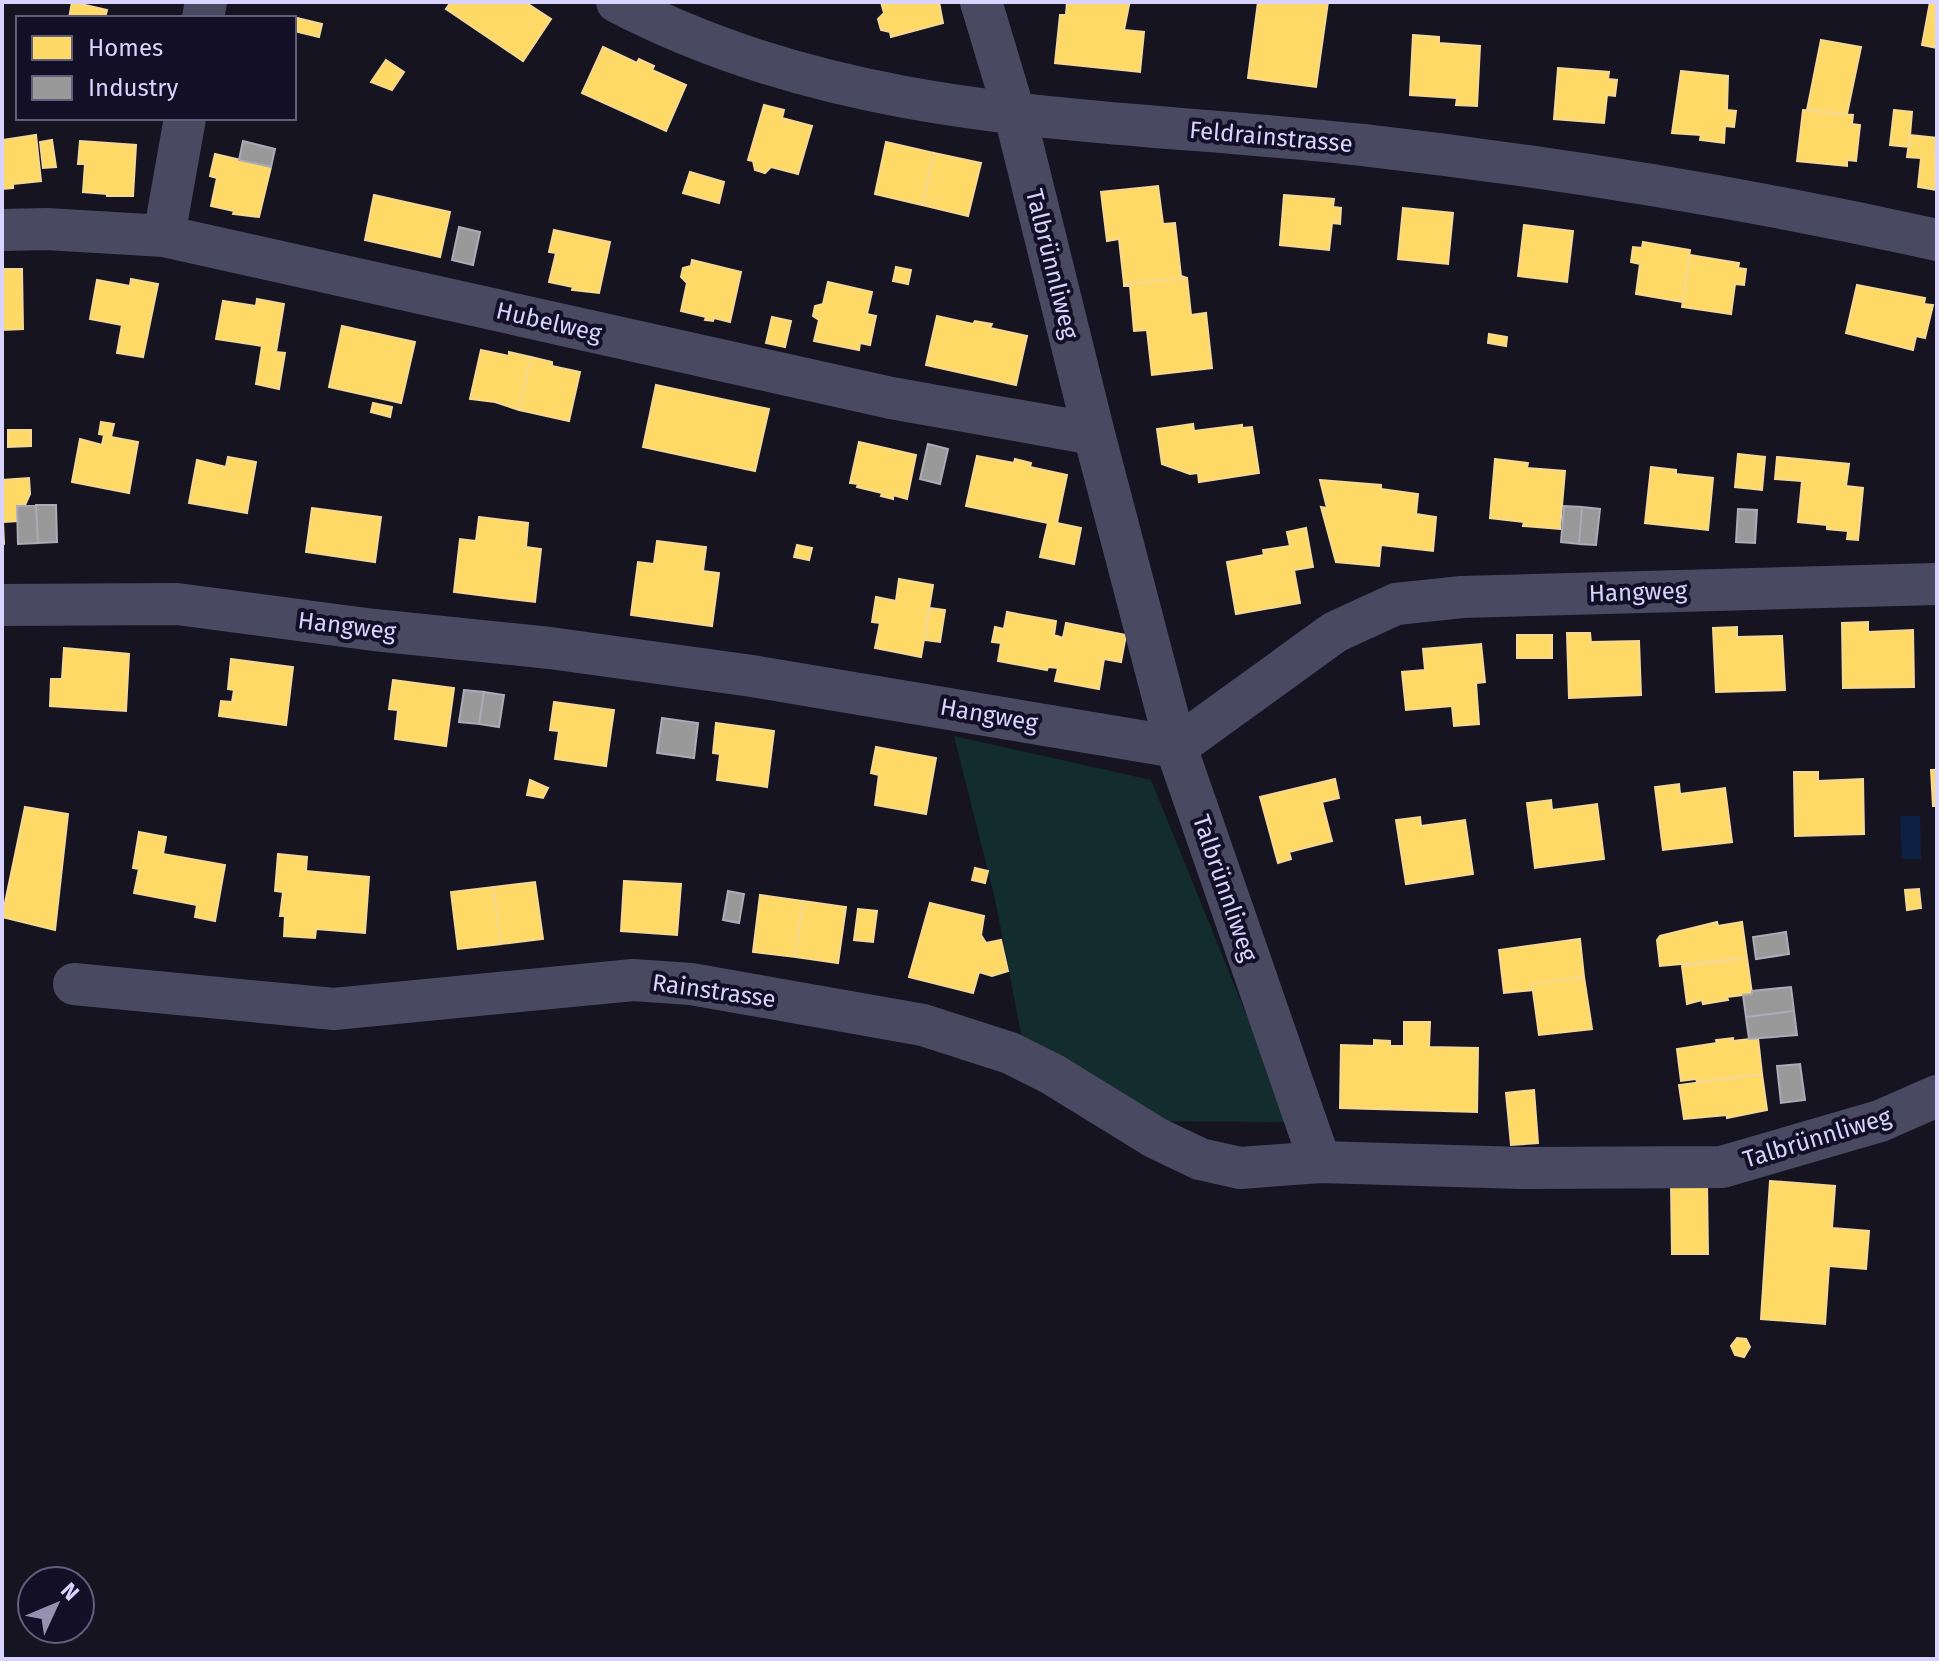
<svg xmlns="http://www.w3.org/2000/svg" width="1939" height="1661" font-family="'Fira Sans',sans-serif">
  <rect width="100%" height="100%" fill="#161421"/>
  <!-- green -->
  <path fill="#132c2d" d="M954 736 1151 780 1290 1122 1139 1121 1024 1049 995 899Z"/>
  <!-- water -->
  <path fill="#0d2144" d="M1900 816H1920L1921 859H1902Z"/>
  <!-- homes -->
  <path fill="#ffd966" stroke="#f4d894" stroke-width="2" d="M72 2 107 10 105 18H69Z
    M451 2H525L551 19 523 61 446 9Z
    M881 2H939L943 23 891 37 890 32 881 30 878 19 884 13Z
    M1067 2H1127L1126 5H1129L1124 30 1144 32 1140 72 1055 63 1060 15H1066Z
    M1258 2H1328L1316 87 1248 78Z
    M1930 2H1937V48L1922 45Z
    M293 17 322 24 319 37 294 31Z
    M1413 35 1439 37V43L1480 46 1477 106 1456 105 1457 98 1410 95Z
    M1821 40 1861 47 1847 114 1807 110Z
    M603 47 637 63 639 59 654 66 652 70 686 85 666 131 582 93Z
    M386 60 404 72 392 90 371 82Z
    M1558 68 1609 72 1608 79 1617 80 1615 96 1607 95 1604 123 1554 119Z
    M1681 71 1728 76 1727 110 1736 111 1734 127 1725 126 1724 143 1700 140 1701 135 1672 133Z
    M764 105 784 110 782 118 812 126 798 174 771 167 765 173 755 170 753 161 748 160Z
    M1803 110 1853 115 1852 124 1860 125 1856 161 1847 160V166L1797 161Z
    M1894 110 1912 112 1909 147 1890 145Z
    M36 135 41 181 13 184V188L2 189V140Z
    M1910 135 1937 138V190L1918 187 1921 158 1907 157Z
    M52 140 56 167 43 168 40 142Z
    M80 141 136 145 133 196H107V194L83 192 85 164H78Z
    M886 142 934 153 922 205 875 194Z
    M934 153 981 163 968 216 922 205Z
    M215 154 271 167 259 217 233 214 234 211 211 206 217 178 210 176Z
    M690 172 724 182 719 203 683 193Z
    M1158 186 1163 224 1175 223 1181 276 1187 278 1124 284 1119 239 1107 241 1101 192Z
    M374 195 450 212 440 257 365 240Z
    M1284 195 1334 199 1333 207 1341 208 1340 224 1332 223 1329 250 1280 245Z
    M1403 208 1453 213 1448 264 1398 259Z
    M1524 225 1573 231 1567 282 1518 276Z
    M554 230 610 242 599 293 572 290 573 287 549 282 556 253 549 252Z
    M1643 242 1690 250 1683 302 1636 294 1640 264 1631 262 1633 247 1642 248Z
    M1690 255 1739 263 1738 268 1746 269 1744 285 1735 284 1731 314 1682 307Z
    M692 260 741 272 730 322 714 318 713 321 705 320 706 317 681 311 687 283 681 277 683 268 691 266Z
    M896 267 911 270 908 284 893 281Z
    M3 269H22L23 329 2 330Z
    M1187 278 1191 315 1206 313 1212 368 1152 375 1147 330 1134 331 1130 286H1124V284Z
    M131 279 158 284 143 357 117 353 122 325 90 319 97 280 130 286Z
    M828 282 872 292 867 314 876 316 870 345 860 343 859 350 814 341 819 320 813 316 815 306 823 304Z
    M1857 285 1925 298 1924 304 1933 305 1925 338 1916 336 1913 350 1846 333Z
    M257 299 284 304 276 352 285 353 279 389 256 384 262 346 216 339 223 301 256 306Z
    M937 316 973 324 975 321 992 324 990 328 1027 336 1016 385 926 365Z
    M772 317 791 321 785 347 766 343Z
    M342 326 415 342 401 403 329 387Z
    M1489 334 1507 337 1506 346 1488 343Z
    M481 350 509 356V352L531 357 519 410 495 402 470 399Z
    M531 357 552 362V366L580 372 569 421 519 410Z
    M656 385 769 409 755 471 643 447Z
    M373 403 392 407 390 417 371 412Z
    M101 422 114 424 111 437 138 442 129 493 72 482 80 439 102 445 104 435 99 434Z
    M1193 424 1194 431 1242 425V428L1252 427 1259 473 1199 482 1198 473 1190 474 1162 464 1157 429Z
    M8 430H31V446L8 447Z
    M859 442 916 455 907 499 893 495V499L881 496 882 493 857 487 858 484 850 483Z
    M1738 454 1765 457 1762 490 1735 487Z
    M977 456 1014 463 1015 459 1031 463 1030 467 1067 475 1057 523 1081 528 1074 564 1040 557 1048 523 966 506Z
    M228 457 256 462 247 513 189 503 197 460 226 467Z
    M1777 457 1849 464 1846 486 1863 488 1858 540 1847 539 1848 531 1827 529V525L1798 522 1802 481 1775 479Z
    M1495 459 1528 463 1527 468 1565 471 1560 529 1523 526 1524 522 1490 518Z
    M1651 467 1676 470V474L1713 478 1708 530 1645 523Z
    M29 478 30 494 25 505 17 506 18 521 3 522 4 544 2 545V480Z
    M1320 480 1381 485V489L1418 494 1416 514 1436 517 1433 551 1381 545 1379 566 1336 562 1321 507 1327 508Z
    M312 508 381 517 375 562 306 552Z
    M479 517 528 523 526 547 541 549 535 602 454 592 460 539 476 541Z
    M1306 528 1313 567 1294 570 1300 603 1236 614 1227 562 1264 555 1263 550 1290 546 1287 532Z
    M657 541 706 547 703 571 719 573 712 626 631 615 638 562 654 564Z
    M797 545 812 548 809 560 794 557Z
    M899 579 933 585 921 657 875 648 880 623 872 622 876 597 896 601Z
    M930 608 945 610 940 642 924 640Z
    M1007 612 1056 621 1054 635 1063 638 1066 623 1126 635 1121 662 1104 659 1099 689 1055 681 1058 668 1048 667 1047 670 998 661 1001 643 992 642 995 627 1004 629Z
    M1868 622V632L1913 630 1914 687 1843 688 1842 623Z
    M1737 627V637L1782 636 1785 690 1716 692 1713 628Z
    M1567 633H1590L1591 642 1639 641 1641 695 1569 698Z
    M1517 635H1552V658H1517Z
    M1481 644 1485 682 1476 683 1479 724 1454 726 1452 706 1406 710 1402 672 1425 670 1423 649Z
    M64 648 129 654 126 711 50 706 51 679H62Z
    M231 659 293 667 286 725 219 716 221 701 232 702 234 690 228 689Z
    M393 680 454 688 446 746 395 739 398 710 389 709Z
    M554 702 614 710 606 766 555 759 559 731 550 730Z
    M716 723 774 731 767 787 717 780 720 754 713 753Z
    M876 747 936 758 926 814 875 805 879 775 871 773Z
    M1931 770H1937V806H1933Z
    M1794 772H1818V781L1863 779 1864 834 1795 836Z
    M1335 779 1339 798 1322 802 1332 841 1289 852 1291 859 1278 863 1260 797Z
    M530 780 548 788 543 798 527 795Z
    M1679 784 1680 794 1725 788 1732 842 1663 850 1655 787Z
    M1551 800 1552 810 1597 804 1604 859 1535 868 1527 803Z
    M25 807 68 814 55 930 2 917Z
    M1420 817 1421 826 1465 820 1473 874 1406 884 1396 820Z
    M139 832 166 837 163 854 225 865 215 921 195 917 197 905 134 893 139 869 133 868Z
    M278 854 307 857 306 871 369 877 365 933 316 929 315 938 284 936 285 916H280L283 892 275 891Z
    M975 868 988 871 985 883 972 880Z
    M624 881 681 884 677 935 621 931Z
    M535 882 543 939 501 944 493 887Z
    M493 887 501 944 458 949 451 892Z
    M1919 889 1921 908 1907 910 1905 890Z
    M760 895 803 901 795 957 753 952Z
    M803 901 846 907 838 963 795 957Z
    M930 903 984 916 981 935 986 943 1001 940 1008 971 992 976 979 972 973 993 909 977Z
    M858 909 877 911 873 942 854 940Z
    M1717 922 1718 926 1742 922 1747 958 1660 966 1657 940 1660 936Z
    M1580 939 1584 977 1532 984 1533 990 1504 993 1499 950Z
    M1747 958 1752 994 1727 997 1728 1000 1703 1004 1702 1000 1687 1004 1682 966Z
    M1584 977 1592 1029 1539 1035 1532 984Z
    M1404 1022H1430L1429 1047 1478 1048 1477 1112 1340 1108 1341 1045 1374 1046V1040L1390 1041V1046H1404Z
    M1733 1038V1041L1758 1038 1762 1074 1697 1082 1696 1079 1681 1081 1677 1049 1717 1043 1716 1040Z
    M1762 1074 1767 1110 1727 1118V1115L1684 1119 1679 1085Z
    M1534 1090 1538 1143 1511 1145 1506 1093Z
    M1770 1181 1835 1186 1832 1228 1869 1231 1866 1269 1829 1266 1825 1324 1761 1319Z
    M1671 1184H1707L1708 1254H1672Z
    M1737 1338 1746 1339 1750 1347 1744 1357 1735 1355 1731 1346Z"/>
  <!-- industry -->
  <path fill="#999" stroke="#acabb8" stroke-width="2" d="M243 141 275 149 271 167 239 160Z
    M459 227 480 232 473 265 452 260Z
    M928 444 948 449 940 484 920 479Z
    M36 505H56L57 542 38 543Z
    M36 505 38 543 18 544 17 506Z
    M1564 506 1582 507 1579 544 1561 542Z
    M1582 507 1600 509 1596 545 1579 544Z
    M1738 509 1757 510 1755 543 1736 542Z
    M464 690 484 692 479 724 459 722Z
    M484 692 504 695 499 727 479 724Z
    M662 718 698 723 694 758 657 753Z
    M728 891 744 894 739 923 723 920Z
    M1786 932 1789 954 1756 959 1753 937Z
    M1791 987 1794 1011 1746 1017 1743 995 1752 994V991Z
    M1794 1011 1797 1035 1749 1039 1746 1017Z
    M1800 1064 1805 1100 1781 1103 1777 1066Z"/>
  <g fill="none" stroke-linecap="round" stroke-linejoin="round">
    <!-- street -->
    <path stroke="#4a4962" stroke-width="42" d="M617 2C852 125 1106 117 1363 145 1555 167 1748 198 1937 240
      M981 2 1015 115 1094 434 1176 747 1320 1162 1522 1168 1722 1167 1880 1121 1937 1096
      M203 18 206 2
      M2 230 46 229 164 236 891 398 1094 434
      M164 236 185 118
      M2 605 177 604 374 630 550 648 752 676 1176 747 1335 632 1396 604 1462 597 1937 584
      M74 984 334 1009 633 980 691 984 923 1025 1010 1053 1052 1074 1156 1138 1200 1159 1240 1168 1320 1162"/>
  </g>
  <g text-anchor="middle" stroke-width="8" stroke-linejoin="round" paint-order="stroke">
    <!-- street labels -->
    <g font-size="24" fill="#d9d4ff" stroke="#130f26">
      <text transform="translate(1271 137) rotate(5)" y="8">Feldrainstrasse</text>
      <text transform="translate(1052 264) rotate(76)" y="8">Talbrünnliweg</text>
      <text transform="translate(549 322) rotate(13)" y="8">Hubelweg</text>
      <text transform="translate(1638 592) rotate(-2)" y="8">Hangweg</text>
      <text transform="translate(347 626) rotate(7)" y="8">Hangweg</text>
      <text transform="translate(989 715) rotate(10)" y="8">Hangweg</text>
      <text transform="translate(1225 888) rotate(71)" y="8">Talbrünnliweg</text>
      <text transform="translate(714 991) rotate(8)" y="8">Rainstrasse</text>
      <text transform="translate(1817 1138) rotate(-17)" y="8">Talbrünnliweg</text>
    </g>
  </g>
  <!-- border -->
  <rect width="1939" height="1661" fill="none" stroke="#d9d4ff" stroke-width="8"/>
  <!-- legend -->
  <rect x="16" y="16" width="280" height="104" fill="#130f26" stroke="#625e7d" stroke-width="2"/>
  <rect x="32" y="36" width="40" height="24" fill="#ffd966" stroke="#625e7d" stroke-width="2"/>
  <text x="88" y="56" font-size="24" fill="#d9d4ff">Homes</text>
  <rect x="32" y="76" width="40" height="24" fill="#999999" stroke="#625e7d" stroke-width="2"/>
  <text x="88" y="96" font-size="24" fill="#d9d4ff">Industry</text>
  <!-- north arrow -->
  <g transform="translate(56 1605) rotate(46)"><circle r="38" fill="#130f26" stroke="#625e7d" stroke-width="2"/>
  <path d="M0-6L14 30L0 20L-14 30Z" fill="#9591b1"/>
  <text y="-12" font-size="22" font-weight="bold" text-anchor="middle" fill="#d9d4ff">N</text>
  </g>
</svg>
